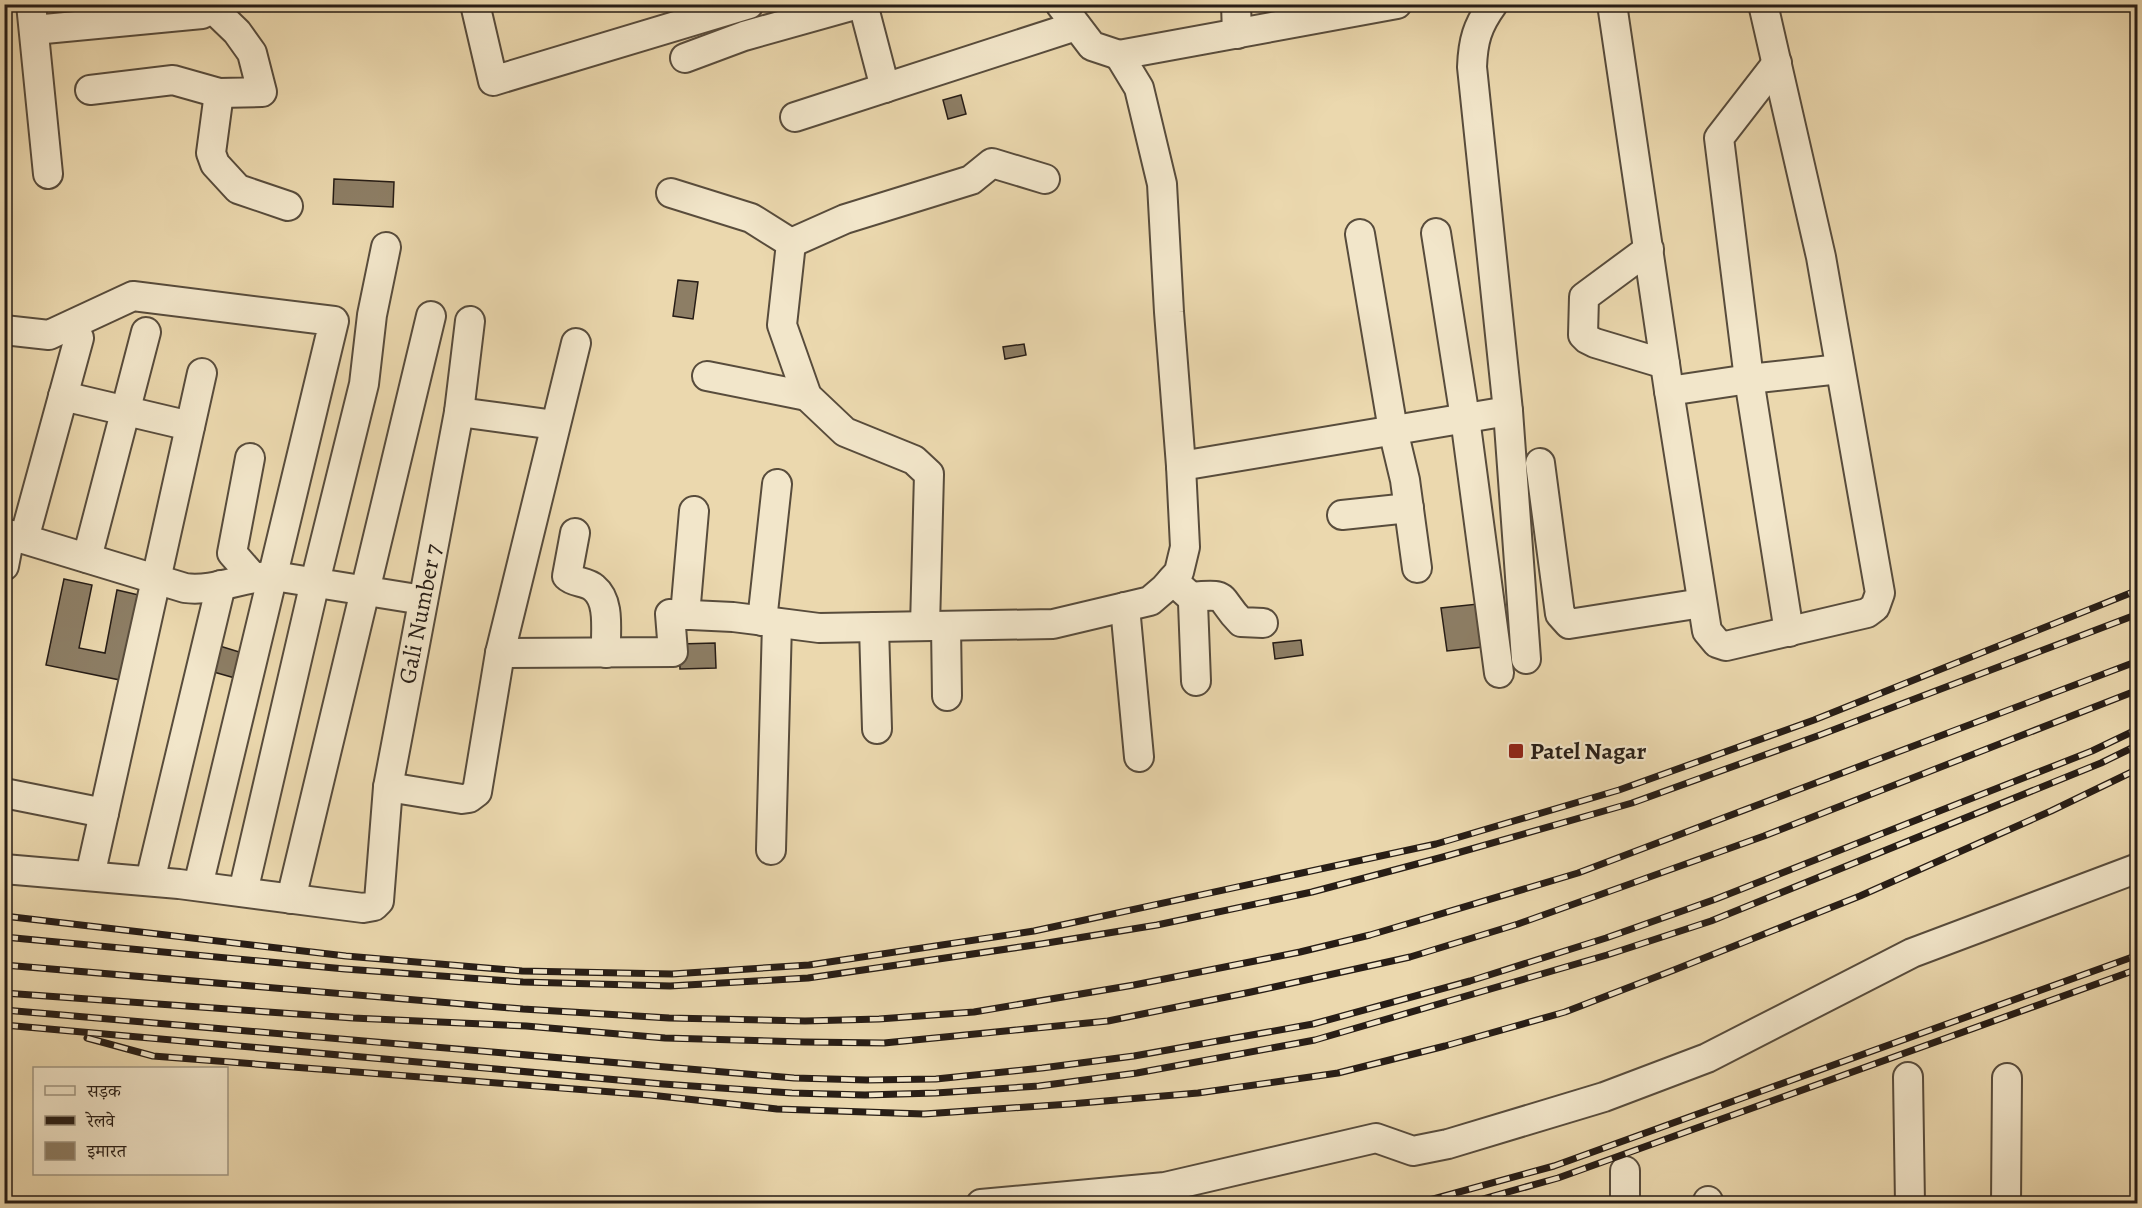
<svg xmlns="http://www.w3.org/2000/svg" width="2142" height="1208" viewBox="0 0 2142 1208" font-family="Alegreya,'Noto Serif Devanagari',serif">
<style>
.building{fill:#8d7e65;stroke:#271d16;stroke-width:1.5}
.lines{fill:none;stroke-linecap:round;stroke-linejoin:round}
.minor-casing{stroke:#584c3c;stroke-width:32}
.minor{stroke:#f2e6ca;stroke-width:28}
.rail-casing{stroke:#271d16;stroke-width:7}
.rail{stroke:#f2e6ca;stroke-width:4.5;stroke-dasharray:14;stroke-linecap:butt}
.poi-dot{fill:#8f2418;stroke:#f2e6ca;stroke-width:2}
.labels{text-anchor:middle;stroke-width:4.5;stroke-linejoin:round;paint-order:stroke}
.street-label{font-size:24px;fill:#271d16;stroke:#f2e6ca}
.poi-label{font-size:24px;font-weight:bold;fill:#271d16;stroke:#f2e6ca;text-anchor:start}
</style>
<rect width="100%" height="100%" fill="#ebd8ae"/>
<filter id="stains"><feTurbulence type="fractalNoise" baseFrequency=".00333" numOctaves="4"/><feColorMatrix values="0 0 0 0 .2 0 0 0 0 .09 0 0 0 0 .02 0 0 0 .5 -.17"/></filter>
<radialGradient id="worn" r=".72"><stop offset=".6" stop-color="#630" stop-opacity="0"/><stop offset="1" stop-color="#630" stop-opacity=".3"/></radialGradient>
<!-- building -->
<g class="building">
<path d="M961,95L966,114L948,119L943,100Z"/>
<path d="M334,179L394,182L393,207L333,204Z"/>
<path d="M678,280L698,282L693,319L673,316Z"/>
<path d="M1024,344L1026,355L1005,359L1003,347Z"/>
<path d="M64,579L92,585L79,648L105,653L117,590L143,596L125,681L46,665Z"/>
<path d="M1478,604L1483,647L1447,651L1441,608Z"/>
<path d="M1301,640L1303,655L1275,659L1273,643Z"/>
<path d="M210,643L249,655L242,680L203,669Z"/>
<path d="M715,643L716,668L680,669L679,644Z"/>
</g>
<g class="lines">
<!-- minor casing -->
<g class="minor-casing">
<g id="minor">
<path d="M31,4L48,174"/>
<path d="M475,4L493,81L749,4"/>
<path d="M863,4L885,88"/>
<path d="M1060,4L1092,46L1119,55"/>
<path d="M1236,4L1237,34"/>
<path d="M1612,4L1669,391L1707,631L1717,643L1726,646L1867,613L1875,607L1880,593L1821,257L1763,4"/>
<path d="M34,30L202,14L207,11L210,4"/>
<path d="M685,58L744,36L858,4"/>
<path d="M1777,63L1719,138L1749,379L1789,632"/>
<path d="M90,90L173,80L219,93L262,92L252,53L237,32L210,6"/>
<path d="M219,93L211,153L215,164L238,189L288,206"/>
<path d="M795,117L1076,26"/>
<path d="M671,193L751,218L791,243L782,325L807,396L845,432L914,460L929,474L925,626"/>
<path d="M1436,233L1465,418L1499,673"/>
<path d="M1360,234L1393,430L1405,480L1417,568"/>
<path d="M791,243L845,219L971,180L992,163L1045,179"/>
<path d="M1649,249L1584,297L1583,335L1587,339L1595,343L1665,364"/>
<path d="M4,330L49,335L133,296L334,321L198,886"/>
<path d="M707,376L807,396"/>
<path d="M1669,391L1749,379L1840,369"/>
<path d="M63,396L190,426"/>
<path d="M1508,411L1526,659"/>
<path d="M459,412L555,425"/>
<path d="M250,458L232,553L253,577"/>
<path d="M1540,463L1560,614L1569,624L1702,603"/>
<path d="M1181,466L1169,312L1162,184L1139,88L1119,55L1397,4"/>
<path d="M1342,515L1409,508"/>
<path d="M4,533L185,588C215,592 244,576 274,576L423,600"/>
<path d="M575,533L567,576C574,583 586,581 594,588C611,602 605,632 606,653"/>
<path d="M24,539L79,338"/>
<path d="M87,558L146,332"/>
<path d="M4,566L10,535"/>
<path d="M1172,580L1191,597L1193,603L1196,681"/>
<path d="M1191,597C1232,593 1216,597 1241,622L1263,623"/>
<path d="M1125,607L1139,757"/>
<path d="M685,615L694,511"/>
<path d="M762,621L777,484"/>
<path d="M946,626L947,696"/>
<path d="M874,627L877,729"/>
<path d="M500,653L576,343"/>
<path d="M388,787L462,799L469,798L477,792L500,653L673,652L670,614L733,617L819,628L1053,624L1150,601L1164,589L1179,572L1185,547L1181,466L1508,411L1472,67C1473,41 1477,26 1493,4"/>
<path d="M4,793L104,813"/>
<path d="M771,850L777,623"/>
<path d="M4,869L179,884L363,908L374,906L379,901L388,787L459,412L470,321"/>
<path d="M90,876L202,373"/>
<path d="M150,881L221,585"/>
<path d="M243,892L315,582L364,384L372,315L386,247"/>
<path d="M291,899L431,316"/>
<path d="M1908,1077L1910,1204"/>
<path d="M1625,1171V1204"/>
<path d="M1708,1201V1204"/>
<path d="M981,1204L1165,1187L1376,1138L1413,1151L1448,1144L1604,1097L1707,1058L1912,953L2138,868"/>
<path d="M2006,1204L2007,1078"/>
</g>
</g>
<!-- minor -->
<use href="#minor" class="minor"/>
<!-- rail casing -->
<g class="rail-casing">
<g id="rail">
<path d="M4,916L346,956L522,971L672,974L809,965L1034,931L1436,844L1619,790L1814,720L2138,590"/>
<path d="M4,937L345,969L523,982L670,986L808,978L1041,944L1157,925L1312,892L1443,857L1632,803L1820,735L2138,614"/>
<path d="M4,965L523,1009L669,1018L805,1021L879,1019L974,1012L1134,985L1300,952L1370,935L1578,873L2138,661"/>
<path d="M4,993L353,1018L526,1026L665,1038L804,1042L884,1043L1108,1021L1251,992L1410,957L1518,924L1764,836L2138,690"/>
<path d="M4,1010L794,1078L867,1080L936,1079L1042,1068L1134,1056L1313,1024L1470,981L1606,938L1716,899L2092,751L2138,729"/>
<path d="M4,1025L663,1084L792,1093L865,1095L936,1093L1039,1086L1137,1073L1315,1040L1607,955L1711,921L2101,763L2138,745"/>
<path d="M87,1038L153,1056L650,1095L777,1109L924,1114L1070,1104L1198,1093L1338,1073L1445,1046L1565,1012L1674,970L1860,896L2051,811L2138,769"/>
<path d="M1415,1204L1554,1166L2138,955"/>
<path d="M1465,1204L1558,1178L2138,969"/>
</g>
</g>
<!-- rail -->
<use href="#rail" class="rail"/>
</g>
<!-- markers -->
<rect class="poi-dot" x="1508" y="743" width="16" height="16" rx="3"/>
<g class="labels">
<!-- street labels -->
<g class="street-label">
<text transform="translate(420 614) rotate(-79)" y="8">Gali Number 7</text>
</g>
<!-- poi labels -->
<g class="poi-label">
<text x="1530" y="759">Patel Nagar</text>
</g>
</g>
<!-- margin -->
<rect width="2142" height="1208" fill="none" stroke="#ebd8ae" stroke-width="24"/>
<rect x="6" y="6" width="2130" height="1196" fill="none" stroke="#271d16" stroke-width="3"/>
<rect x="12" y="12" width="2118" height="1184" fill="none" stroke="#271d16" stroke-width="1.5"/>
<!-- legend -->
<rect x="33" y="1067" width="195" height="108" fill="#f2e6ca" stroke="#a19682" stroke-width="1.5"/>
<rect x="45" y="1086" width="30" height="9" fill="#f2e6ca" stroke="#a19682" stroke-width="1.5"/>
<text x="87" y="1097" font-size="18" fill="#271d16">सड़क</text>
<rect x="45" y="1116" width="30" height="9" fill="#271d16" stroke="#a19682" stroke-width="1.5"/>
<text x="87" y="1127" font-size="18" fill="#271d16">रेलवे</text>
<rect x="45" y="1142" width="30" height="18" fill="#8d7e65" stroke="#a19682" stroke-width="1.5"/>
<text x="87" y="1157" font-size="18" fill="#271d16">इमारत</text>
<rect width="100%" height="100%" filter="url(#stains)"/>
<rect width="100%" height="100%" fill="url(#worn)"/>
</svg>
